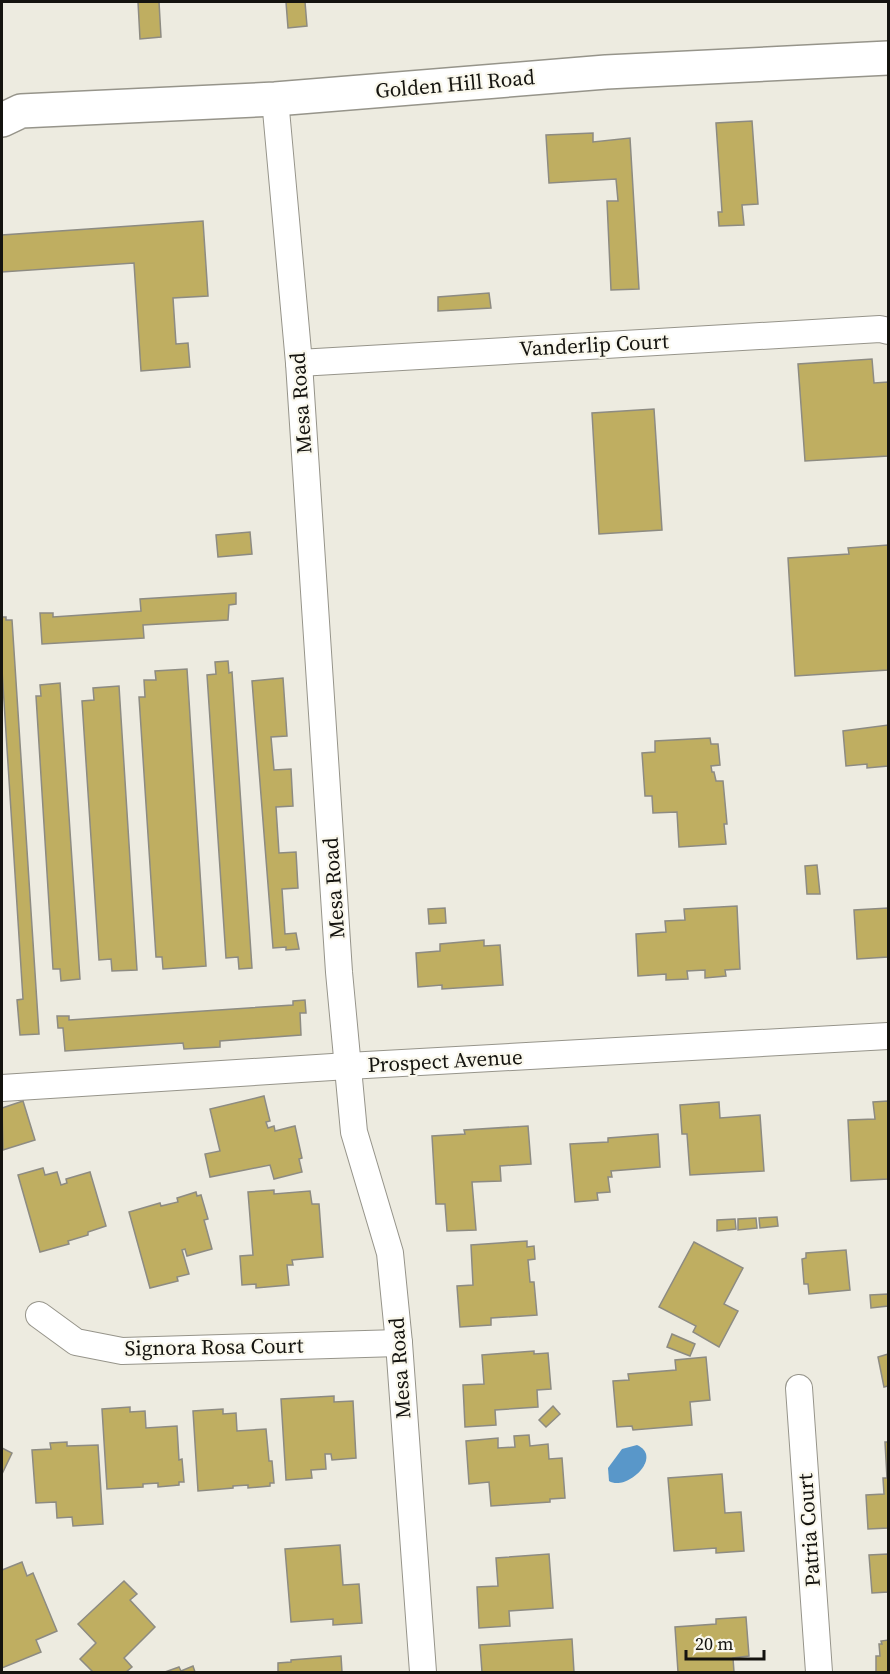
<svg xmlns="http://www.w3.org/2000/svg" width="890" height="1674" viewBox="0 0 890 1674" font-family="'Source Serif 4',serif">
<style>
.water{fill:#5997c9}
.building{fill:#bfae61;stroke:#8d8b82;stroke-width:1.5}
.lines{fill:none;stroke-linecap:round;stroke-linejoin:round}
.street-casing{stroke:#96948a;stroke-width:28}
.secondary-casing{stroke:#96948a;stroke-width:36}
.street{stroke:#fff;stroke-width:26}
.secondary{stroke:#fff;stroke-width:33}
.labels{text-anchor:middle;stroke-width:4.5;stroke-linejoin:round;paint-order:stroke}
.street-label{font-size:21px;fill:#14130f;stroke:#faf8ed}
</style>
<rect width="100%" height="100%" fill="#edebe0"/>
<!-- water -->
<path class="water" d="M637,1445C664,1457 626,1492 609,1481L608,1468L622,1449Z"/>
<!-- building -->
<g class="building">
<path d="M138,2H159L161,37L140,39Z"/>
<path d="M286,2H305L307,26L288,28Z"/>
<path d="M752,121L758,204L742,205L744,225L719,226L718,212H722L716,123Z"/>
<path d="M593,133V142L630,138L639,289L611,290L607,201H618L616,179L549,183L546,135Z"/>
<path d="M203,221L208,296L173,298L176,344L188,343L190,367L141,371L134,263L2,272V235Z"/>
<path d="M489,293L491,308L438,311V297Z"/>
<path d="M872,359L874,383L888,382V456L805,461L798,364Z"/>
<path d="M654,409L662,530L599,534L592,413Z"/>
<path d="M250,532L252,554L218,557L216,535Z"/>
<path d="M888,545V670L795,676L788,558L849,554L848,548Z"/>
<path d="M236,593V604L229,605L228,620L143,625L144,638L42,644L40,613H53V617L141,611L140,599Z"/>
<path d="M2,617H6V620H12L39,1034L20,1035L17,1000L23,999L2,670Z"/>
<path d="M228,661L229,673L232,672L252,968L239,969L238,957L226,958L207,675L216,674L215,662Z"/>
<path d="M187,669L206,966L163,969L162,957H156L139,697H145L144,680H156L155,671Z"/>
<path d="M283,678L287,736L271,737L274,770L291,769L293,806L276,807L279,853L296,852L298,888L282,889L285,934L296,933L299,949L286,950V947L273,948L252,681Z"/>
<path d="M60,683L80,979L61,981L60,969H53L36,696H41L40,685Z"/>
<path d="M119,686L137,970L112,971L111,959L99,960L82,701L94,700L93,688Z"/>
<path d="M888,725V766L867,768V764L846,766L843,731Z"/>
<path d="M710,738L711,744H718L720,765L711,766L712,772H714L716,781H723L727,824H724L726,844L679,847L677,812L653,813L652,796H645L642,753L655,752V741Z"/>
<path d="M817,865L820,894H807L805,866Z"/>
<path d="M737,906L740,969L725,970L726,976L705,978V970L687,971L688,979L666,980V974L638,976L636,934L666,932L665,921L685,920L684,909Z"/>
<path d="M445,908L446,923L429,924L428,909Z"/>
<path d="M888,908V957L857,959L854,910Z"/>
<path d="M484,940V946L500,945L503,985L442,989V985L418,987L416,953L440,951V944Z"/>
<path d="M305,1000L306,1013H300L301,1035L220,1041V1047L184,1049L183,1043L65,1051L63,1028H58L57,1016H69V1020L293,1005V1001Z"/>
<path d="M264,1096L270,1121L266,1122L268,1128L274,1126L275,1131L295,1126L302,1158L299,1159L302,1172L274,1179L270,1165L210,1177L205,1154L220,1151L210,1109Z"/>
<path d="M23,1101L35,1140L3,1150L2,1108Z"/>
<path d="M888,1101V1179L851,1181L848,1120L875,1119L873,1102Z"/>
<path d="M719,1102L720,1118L760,1115L764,1171L690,1175L687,1134H682L680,1105Z"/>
<path d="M528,1126L531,1164L500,1166L501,1181L472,1182L476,1230L447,1231L445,1204H436L432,1136L465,1134L464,1130Z"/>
<path d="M658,1134L660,1167L611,1171L612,1177H608L610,1192L597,1193L598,1200L575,1202L570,1144L608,1142V1138Z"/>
<path d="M43,1168L45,1175L57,1172L61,1185L67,1183L66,1179L90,1172L106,1226L88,1232V1235L68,1241L69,1244L40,1252L18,1175Z"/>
<path d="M274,1190V1194L310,1191L312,1204H319L323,1257L292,1260L293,1265H287L289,1285L256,1288V1284L242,1285L240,1256L253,1255L248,1192Z"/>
<path d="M196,1192L197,1196L201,1195L208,1219L204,1220L212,1249L187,1256L185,1249L182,1250L189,1274L177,1277L178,1281L150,1288L129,1212L160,1203L161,1206L178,1202L177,1198Z"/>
<path d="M777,1217L778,1226L760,1228L759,1218Z"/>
<path d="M756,1218L757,1228L738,1230V1219Z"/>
<path d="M735,1219L736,1229L717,1231V1220Z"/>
<path d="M527,1241V1247L534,1246L535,1259L528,1260L530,1282H534L537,1315L491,1318V1325L460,1327L457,1286L473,1285L471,1245Z"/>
<path d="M694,1242L743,1268L724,1304L738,1311L719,1347L693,1332L696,1326L659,1307Z"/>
<path d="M846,1250L850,1290L809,1294L808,1284H804L802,1259L806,1258V1253Z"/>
<path d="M888,1294V1306L871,1308L870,1295Z"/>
<path d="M672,1334L695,1344L690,1356L667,1347Z"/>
<path d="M534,1351V1354L548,1353L551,1389L537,1390L538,1407L495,1410L496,1425L465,1427L463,1385L484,1384L482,1355Z"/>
<path d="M888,1354V1386L884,1387L878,1357Z"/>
<path d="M706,1357L710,1400L690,1402L692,1425L633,1430L632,1426L617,1427L613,1381L629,1380L628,1374L676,1370L675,1360Z"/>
<path d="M334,1396V1402L353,1401L356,1458L332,1460L331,1454H325L326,1469L311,1470L312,1478L286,1480L281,1399Z"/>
<path d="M553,1406L560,1414L546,1427L539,1420Z"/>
<path d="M130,1407V1412L145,1411L146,1428L177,1426L179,1460L182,1459L184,1482H179V1485L158,1487V1483L143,1484V1487L107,1489L102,1409Z"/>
<path d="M223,1409V1414L236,1413L237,1431L266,1429L269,1461H272L274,1483H270V1486L248,1488V1485L233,1486V1488L198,1491L193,1411Z"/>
<path d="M529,1435L530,1446L548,1444L549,1459L562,1458L565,1498L550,1499V1502L491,1506L489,1482L469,1484L466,1441L498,1438V1448L515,1447L514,1436Z"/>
<path d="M67,1442V1446L98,1445L103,1524L73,1526L72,1517L57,1518L56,1502L36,1503L32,1450L51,1449L50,1443Z"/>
<path d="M885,1442H888V1528L868,1529L866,1495L884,1494L883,1478H887Z"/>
<path d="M2,1448L12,1453L2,1474Z"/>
<path d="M722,1474L725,1513L741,1512L744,1551L716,1553V1548L674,1551L668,1478Z"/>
<path d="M340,1545L343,1585L359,1584L362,1623L333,1625V1619L291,1622L285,1549Z"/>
<path d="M549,1554L553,1608L509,1611L510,1626L479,1628L477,1587L498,1586L496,1558Z"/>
<path d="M888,1554V1592L872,1593L869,1555Z"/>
<path d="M22,1562L27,1576L33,1573L57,1631L36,1640L41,1652L2,1668V1570Z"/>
<path d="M124,1581L137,1594L130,1600L155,1627L124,1658L132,1667L126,1672H93L80,1659L96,1643L78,1624Z"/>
<path d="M746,1617L749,1656L733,1658L734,1672H678L675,1627L716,1624V1619Z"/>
<path d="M572,1639L574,1672H482L480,1645Z"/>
<path d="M888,1640V1672H876V1656H880L879,1644H882L881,1641Z"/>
<path d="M341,1656L342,1672H278V1663L291,1662V1660Z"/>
<path d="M193,1666L195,1672H165L179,1667L181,1671Z"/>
</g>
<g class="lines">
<!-- street casing -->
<g class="street-casing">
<g id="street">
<path d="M275,99L299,363L339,972L354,1132L390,1253L399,1343L423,1672"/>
<path d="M299,363L880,329L888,331"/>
<path d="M2,1088L348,1066L888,1036"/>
<path d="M39,1315L76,1342L122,1351L399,1343"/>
<path d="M799,1388L819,1672"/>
</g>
</g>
<!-- secondary casing -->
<g class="secondary-casing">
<path id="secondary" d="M2,120L21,111L275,99L606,72L888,58"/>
</g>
<!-- street -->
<use href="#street" class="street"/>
<!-- secondary -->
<use href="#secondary" class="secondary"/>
</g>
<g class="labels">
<!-- street labels -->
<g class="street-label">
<text transform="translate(455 84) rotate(-5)" y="7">Golden Hill Road</text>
<text transform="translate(594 345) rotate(-3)" y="7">Vanderlip Court</text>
<text transform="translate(301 403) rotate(-94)" y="7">Mesa Road</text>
<text transform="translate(334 888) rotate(-94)" y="7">Mesa Road</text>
<text transform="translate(445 1061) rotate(-3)" y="7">Prospect Avenue</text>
<text transform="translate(214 1347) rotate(-1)" y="7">Signora Rosa Court</text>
<text transform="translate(400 1368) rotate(-94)" y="7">Mesa Road</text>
<text transform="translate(809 1530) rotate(-94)" y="7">Patria Court</text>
</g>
</g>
<!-- border -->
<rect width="890" height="1674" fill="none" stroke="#14130f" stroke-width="6"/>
<!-- scale -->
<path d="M686 1650v9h78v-9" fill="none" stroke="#14130f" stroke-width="3"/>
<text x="695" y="1650" font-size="18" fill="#14130f" stroke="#faf8ed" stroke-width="4.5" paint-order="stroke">20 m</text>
</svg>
